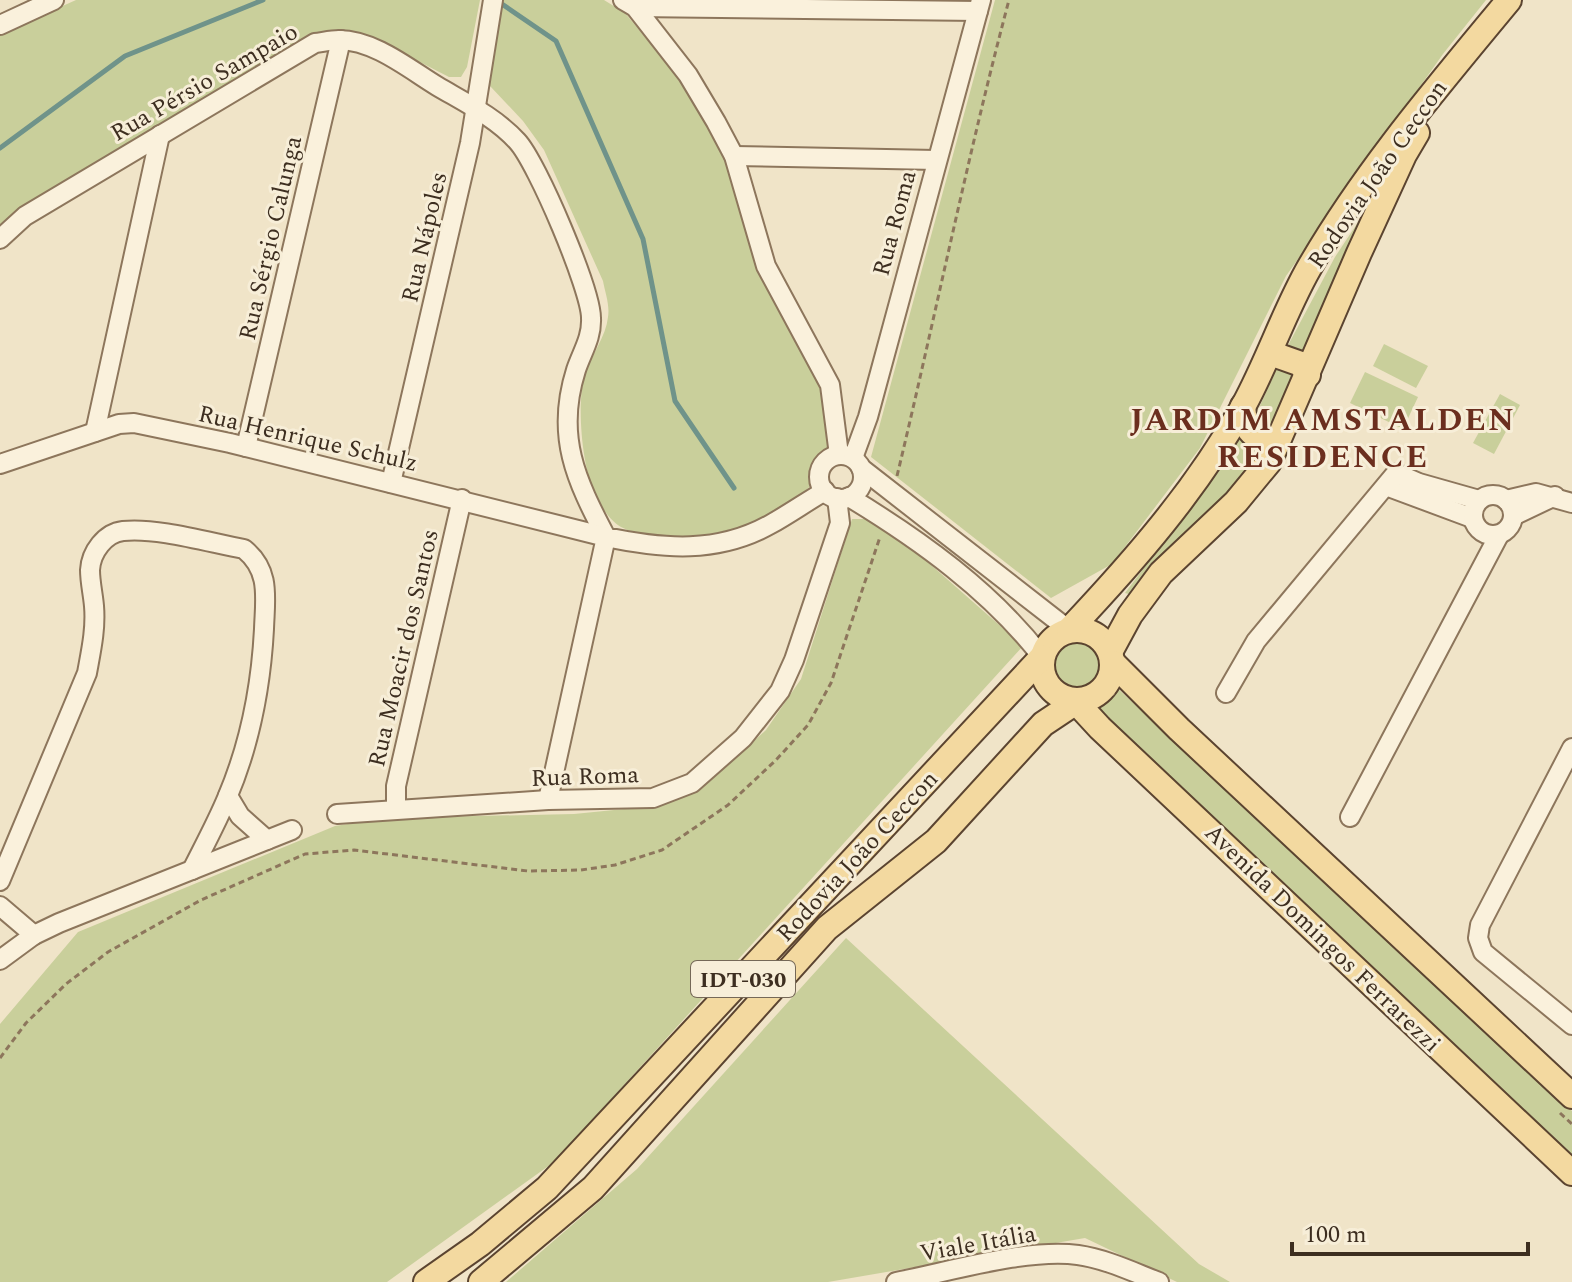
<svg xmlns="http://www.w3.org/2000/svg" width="1572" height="1282" viewBox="0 0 1572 1282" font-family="Spectral,serif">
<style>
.green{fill:#c9cf9b}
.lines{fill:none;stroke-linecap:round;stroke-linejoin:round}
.stream{stroke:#6f938a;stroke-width:5}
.minor-casing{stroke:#8d765c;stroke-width:22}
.major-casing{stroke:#5b4430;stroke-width:28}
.path{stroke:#8d765c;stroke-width:3;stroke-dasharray:6 4;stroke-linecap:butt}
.minor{stroke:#faf1dc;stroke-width:18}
.major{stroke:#f3d9a0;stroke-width:24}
.labels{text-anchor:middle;stroke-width:6;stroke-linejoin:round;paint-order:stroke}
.shield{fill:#f7eed8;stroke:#756857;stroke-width:2}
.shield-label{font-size:22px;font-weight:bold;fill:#3d2e20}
.street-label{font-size:24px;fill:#3d2e20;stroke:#f7eed8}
.district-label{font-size:32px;font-weight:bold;letter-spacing:2px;fill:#6b2e1e;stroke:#f7eed8}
</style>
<rect width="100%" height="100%" fill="#f0e4c8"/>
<!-- green -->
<g class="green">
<path d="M76,0H480L467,67L461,77H449L377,40L342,30L312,34L19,208L0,226V34Z"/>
<path d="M500,0H604L625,13L681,80L709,125L822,388C827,408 832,428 829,449C819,520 679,557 621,527C609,520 601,506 595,494C582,468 576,402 585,374C591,355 606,337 608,317C610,305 605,292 603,281L544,150L523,121L490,86L488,79Z"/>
<path d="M995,0H1486L1443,54L1286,276L1200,448L1112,564L1051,598L871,457Z"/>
<path d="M1382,186L1304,361L1285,351L1335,257Z"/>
<path d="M1384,344L1428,366L1416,388L1373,366Z"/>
<path d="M1277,368L1297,374L1269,434L1254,419Z"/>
<path d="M1365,372L1418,397L1403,429L1350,403Z"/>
<path d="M1500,394L1520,405L1494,454L1473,443Z"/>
<path d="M1237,429L1252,448L1270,452L1132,595L1125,593L1209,482Z"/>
<path d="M852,519H871L906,543L1023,646L554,1162L387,1282H0V1024L78,932L335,826L387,818L574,814L654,806L698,792L766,730L801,679Z"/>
<circle cx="1078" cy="664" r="23"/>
<path d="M1117,688L1572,1111V1156L1096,709Z"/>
<path d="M846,938L1199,1264L1230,1282H1177L1085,1238L828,1282H506L637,1169Z"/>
</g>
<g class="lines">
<!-- stream -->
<g class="stream">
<path d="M496,0L556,41L643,239L675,401L734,488"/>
<path d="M0,148L125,56L263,0"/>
</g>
<!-- minor casing -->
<g class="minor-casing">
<g id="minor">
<path d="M623,0L635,7L688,75L716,122L734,156L766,266L830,385L839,455"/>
<path d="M635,7L978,11"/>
<path d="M0,25L54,0"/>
<path d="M734,156L936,160"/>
<path d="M0,239L25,216L315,43C323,42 331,40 339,40C374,40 409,69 437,86C464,102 495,117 517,141C537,162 591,290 591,318C592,338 582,352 576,370C555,436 576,480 606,537C663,549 718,554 771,524C789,514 806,502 825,491"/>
<path d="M95,432L160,135"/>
<path d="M246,447L341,40"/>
<circle cx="841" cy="477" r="22"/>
<path d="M853,458L868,417L981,0"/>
<path d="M0,464L119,424L134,423L230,443L606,537L548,800"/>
<path d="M861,468L1069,630"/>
<path d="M391,483L470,143L493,0"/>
<path d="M1386,486L1472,518"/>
<circle cx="1493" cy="515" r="20"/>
<path d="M849,497C920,540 991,591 1042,657"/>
<path d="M1506,500L1536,493L1572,503"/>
<path d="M1513,516L1555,496"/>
<path d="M1226,693L1256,641L1396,473L1419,483L1479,500"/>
<path d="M1572,748L1480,925L1478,938L1483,952L1572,1025"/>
<path d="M228,796L240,816L267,840"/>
<path d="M396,808V786L462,499"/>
<path d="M337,814L548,800L653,798L692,783L743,738L780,691L794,660L840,523L837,498"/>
<path d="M1350,817L1499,535"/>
<path d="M0,881L87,673C91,651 96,629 94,606C93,594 90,582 90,570C91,552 105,533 123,531C156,527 211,543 244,549C271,571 265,598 264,629C261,686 250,744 227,798C217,822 204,846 192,870"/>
<path d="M0,906L34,935"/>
<path d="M0,960L34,935L59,923L292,830"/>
<path d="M896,1282C948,1272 1027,1248 1078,1255C1106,1259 1133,1272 1159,1282"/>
</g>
</g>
<!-- major casing -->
<g class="major-casing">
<g id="major">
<path d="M1270,353L1301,364L1308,375"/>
<path d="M1243,406C1245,433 1253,437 1277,444"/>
<circle cx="1077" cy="665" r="35"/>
<path d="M1069,630C1135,560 1197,489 1244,405C1268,361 1284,312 1309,268C1365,171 1438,86 1509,0"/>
<path d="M1110,652L1130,615L1161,573L1236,502L1269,462L1359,253L1404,155L1417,133"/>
<path d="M1113,663L1179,729L1572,1096"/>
<path d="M426,1282L480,1244L547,1188L1042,657"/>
<path d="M481,1282L593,1188L827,928L936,841L1043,724L1076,702L1100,728L1572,1173"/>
</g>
</g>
<!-- path -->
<g class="path">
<path d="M897,476C935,318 967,158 1009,0"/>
<path d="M1106,686L1114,695"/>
<path d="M0,1058L26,1023L66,984L108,952L201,900L305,854L354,850L528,871L581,870L615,865L662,850L728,805L776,760L808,725L831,683L880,537"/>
<path d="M1560,1113L1572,1124"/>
</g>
<!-- minor -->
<use href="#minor" class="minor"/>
<!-- major -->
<use href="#major" class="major"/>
</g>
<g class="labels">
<!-- shield labels -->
<rect class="shield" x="691" y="961" width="104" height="36" rx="6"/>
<g class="shield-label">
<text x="743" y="987">IDT-030</text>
</g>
<!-- street labels -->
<g class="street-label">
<text transform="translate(204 82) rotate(-30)" y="8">Rua Pérsio Sampaio</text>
<text transform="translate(1377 174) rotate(-55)" y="8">Rodovia João Ceccon</text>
<text transform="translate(894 223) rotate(-75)" y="8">Rua Roma</text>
<text transform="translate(424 237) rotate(-77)" y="8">Rua Nápoles</text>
<text transform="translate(270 238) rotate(-77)" y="8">Rua Sérgio Calunga</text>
<text transform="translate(308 438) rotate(13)" y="8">Rua Henrique Schulz</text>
<text transform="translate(403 648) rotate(-77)" y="8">Rua Moacir dos Santos</text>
<text transform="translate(585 776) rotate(-2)" y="8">Rua Roma</text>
<text transform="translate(857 856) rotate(-47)" y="8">Rodovia João Ceccon</text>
<text transform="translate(1323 938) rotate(44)" y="8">Avenida Domingos Ferrarezzi</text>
<text transform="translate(978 1243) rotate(-10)" y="8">Viale Itália</text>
</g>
<!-- district labels -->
<g class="district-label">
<text x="1323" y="430">JARDIM AMSTALDEN<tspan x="1323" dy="37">RESIDENCE</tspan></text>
</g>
</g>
<!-- scale -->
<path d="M1292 1242v12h236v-12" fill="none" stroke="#3d2e20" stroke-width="4"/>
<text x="1304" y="1242" font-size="24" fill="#3d2e20" stroke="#f7eed8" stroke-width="6" paint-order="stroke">100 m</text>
</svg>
